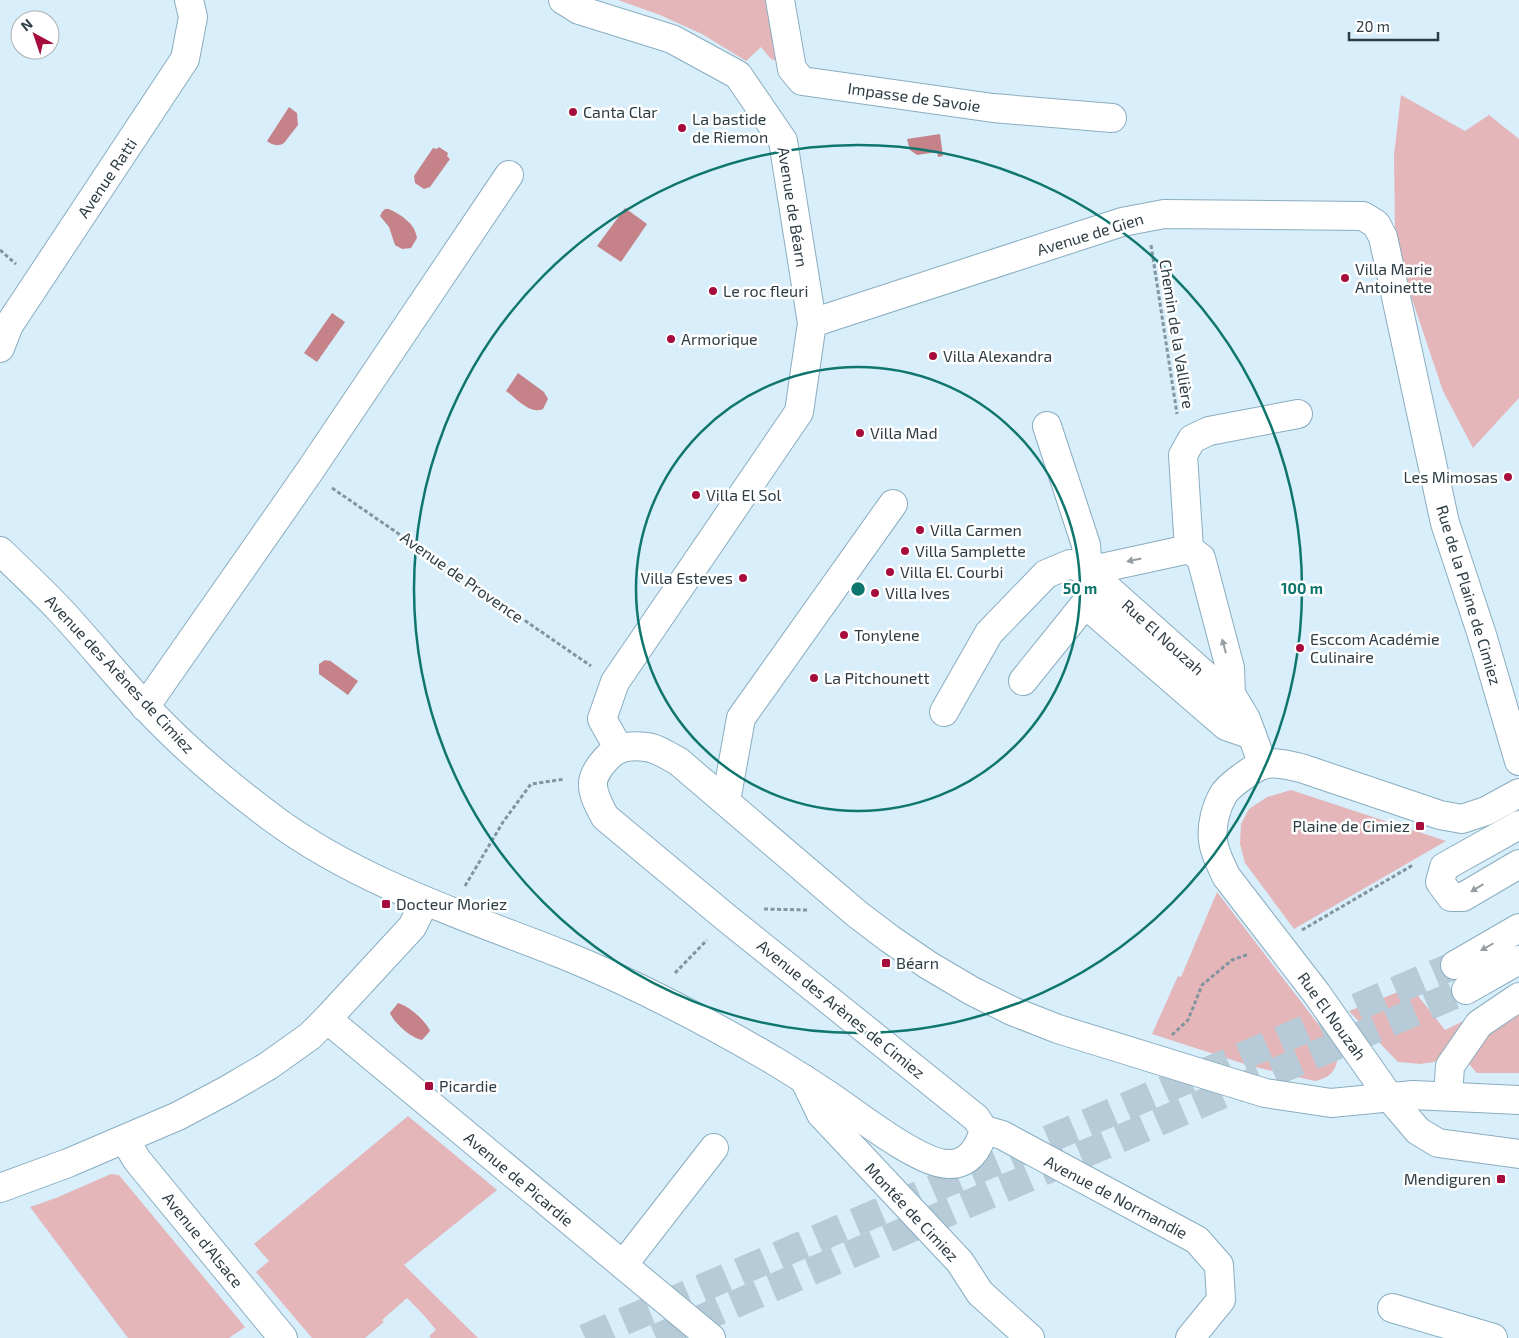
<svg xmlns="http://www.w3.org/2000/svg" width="1519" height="1338" viewBox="0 0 1519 1338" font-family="'Exo 2',sans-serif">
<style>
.green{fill:#e4b6ba}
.water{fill:#c58389}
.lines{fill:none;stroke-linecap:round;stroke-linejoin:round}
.highway-tunnel{stroke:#b6cbd7;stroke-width:28;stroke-dasharray:28 14;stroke-linecap:butt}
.minor-casing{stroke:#89adc0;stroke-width:30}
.highway-casing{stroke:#89adc0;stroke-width:30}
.path{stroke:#82949e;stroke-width:3;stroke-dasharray:4 2.5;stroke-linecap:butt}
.minor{stroke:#fff;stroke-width:28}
.highway{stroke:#fff;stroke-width:28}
.oneway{fill:#969ea2}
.ring{fill:none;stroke:#0f766e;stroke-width:2.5}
.poi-dot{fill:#a60d3c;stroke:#fff;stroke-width:2}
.labels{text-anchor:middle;stroke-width:5;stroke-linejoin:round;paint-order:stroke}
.street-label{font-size:16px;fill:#2e3d45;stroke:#fff}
.poi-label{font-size:16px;fill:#2e3d45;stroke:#fff;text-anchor:start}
.centre{fill:#0f766e;stroke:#fff;stroke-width:2.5}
.ring-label{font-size:15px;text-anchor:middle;font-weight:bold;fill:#0f766e;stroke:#fff;stroke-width:5;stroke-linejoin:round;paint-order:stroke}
</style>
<rect width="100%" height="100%" fill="#d8eefb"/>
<!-- green -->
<g class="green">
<path d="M618,0H772L783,65L770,58L761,47L746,61L702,34L660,15Z"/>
<path d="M1401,95L1465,131L1489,115L1519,139V398L1473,448L1443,391L1410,293L1395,229L1394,155Z"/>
<path d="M1291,790L1446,841L1294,929L1245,863L1240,844L1241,824L1249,809L1267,797Z"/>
<path d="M1217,892L1338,1050C1338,1068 1333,1077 1315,1081L1251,1066L1152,1034L1178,976L1181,977Z"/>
<path d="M1411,987L1445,1030L1490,1008L1445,1057L1434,1062L1420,1064L1398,1062L1349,1011Z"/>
<path d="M1519,1006V1073H1477L1468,1063L1472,1042Z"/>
<path d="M408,1116L497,1190L404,1265L478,1338H431L429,1336L436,1330C427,1318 418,1309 407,1298L382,1320L384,1322L365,1338H312L256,1272L269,1261L254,1244Z"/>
<path d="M111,1174L119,1175L245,1327L229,1338H128L30,1207L56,1198Z"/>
</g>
<!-- water -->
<g class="water">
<path d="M289,107L297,113L298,125L284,143C278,147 272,145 267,141Z"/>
<path d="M940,134L943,156L938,157L937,152L917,155L910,150L907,139Z"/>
<path d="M439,147L448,153L447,156L450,159L430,187L424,189L415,183L414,176L433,148L437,149Z"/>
<path d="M625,208L647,224L621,262L597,246Z"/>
<path d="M385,209H389C401,215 415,223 417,238L411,248L402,249L395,245L389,227L380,216L382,212Z"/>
<path d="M332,313L345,322L317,362L304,353Z"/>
<path d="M518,373L544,392L548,399L543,409C530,415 516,398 506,391Z"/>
<path d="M325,660L329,661V660L358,681L348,695L319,674V664Z"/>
<path d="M398,1003C409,1006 426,1021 430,1031L422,1040C411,1038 394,1023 390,1013Z"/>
</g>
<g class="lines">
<!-- highway-tunnel -->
<g class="highway-tunnel">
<path d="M585,1338L1455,965"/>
<path d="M656,1338L1466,990"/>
</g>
<!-- minor casing -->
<g class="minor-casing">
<g id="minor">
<path d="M563,0L579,10L672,39L738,75L783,141L812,323L799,412L615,682L602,719L619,749"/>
<path d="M780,0L792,69L802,81L993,108L1112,118"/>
<path d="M812,323L1122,222L1164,214L1363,216L1376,224L1383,237L1445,523L1482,635L1519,761"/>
<path d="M0,348L9,325L185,59L193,17L189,0"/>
<path d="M1189,549L1183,455L1192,439L1209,431L1298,414"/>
<path d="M0,551C20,570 41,590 60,610C89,641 115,674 144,705C183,747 229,786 275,820C361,883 465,916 564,955C636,984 706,1021 773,1060C794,1073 814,1085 834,1099C859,1116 920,1164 948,1164C969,1165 979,1148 984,1130L976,1118L729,920L605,817C600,807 593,796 593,785C592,773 608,754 619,749C627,746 638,746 646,747C657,748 668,756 678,761L857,914L890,939L928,965L972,991L1012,1011L1058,1029L1265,1093L1331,1103L1413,1095L1519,1100"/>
<path d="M1023,681L1085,604L1226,726L1252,735"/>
<path d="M1231,694L1230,668L1201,558L1189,549L1088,571L1207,677L1231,694L1246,719L1263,765"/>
<path d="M145,707L309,472L509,175"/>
<path d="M944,712L989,633L1046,574L1070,564L1088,571L1086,545L1047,426"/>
<path d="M1519,793L1486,811L1462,819L1440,815L1301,768C1289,765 1274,761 1262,765C1252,769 1228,786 1223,795C1216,807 1211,826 1213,840C1214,853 1221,864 1226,876L1317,994L1390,1098L1418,1131L1438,1143L1519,1154"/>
<path d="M726,801L741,718L893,504"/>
<path d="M1519,825L1444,867L1440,882L1451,897H1463L1519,864"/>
<path d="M327,1019L711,1338"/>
<path d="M804,1079L821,1114L960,1262L980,1293L1030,1338"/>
<path d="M1448,1096L1450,1066L1479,1024L1519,997"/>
<path d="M984,1130L1002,1135L1197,1240L1219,1265L1221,1300L1190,1338"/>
<path d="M125,1140L137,1160L283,1338"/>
<path d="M0,1188L68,1163L178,1116L227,1090L268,1066L310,1036L327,1019L412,927L425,901"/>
<path d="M623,1265L714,1148"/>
<path d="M1392,1308L1493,1338"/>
</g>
</g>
<!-- highway casing -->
<g class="highway-casing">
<g id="highway">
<path d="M1455,965L1519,928"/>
<path d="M1466,990L1519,960"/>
</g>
</g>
<!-- path -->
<g class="path">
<path d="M1151,245L1177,414"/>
<path d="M0,250L16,264"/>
<path d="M332,488L591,666"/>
<path d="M465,886L503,822L531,784L565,779"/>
<path d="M764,909L808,910"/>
<path d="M1302,930L1413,865"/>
<path d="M675,973L707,940"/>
<path d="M1172,1035L1188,1020L1202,985L1232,960L1249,954"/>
</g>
<!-- minor -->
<use href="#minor" class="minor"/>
<!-- highway -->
<use href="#highway" class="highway"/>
</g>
<!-- one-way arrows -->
<defs><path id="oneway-solid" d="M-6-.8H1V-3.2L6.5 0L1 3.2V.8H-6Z" transform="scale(1.25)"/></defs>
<g class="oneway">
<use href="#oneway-solid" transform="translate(1134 560) rotate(168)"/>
<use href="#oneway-solid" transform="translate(1224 646) rotate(-105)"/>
<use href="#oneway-solid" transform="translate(1477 888) rotate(149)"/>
<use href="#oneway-solid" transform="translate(1487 947) rotate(150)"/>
</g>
<!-- distance rings -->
<g class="ring">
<circle cx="858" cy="589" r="222"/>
<circle cx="858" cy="589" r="444"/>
</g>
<!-- markers -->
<g class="poi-dot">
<circle cx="573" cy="112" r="5"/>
<circle cx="682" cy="128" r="5"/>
<circle cx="1345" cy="278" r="5"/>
<circle cx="713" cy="291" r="5"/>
<circle cx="671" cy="339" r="5"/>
<circle cx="933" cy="356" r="5"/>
<circle cx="860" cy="433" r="5"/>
<circle cx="1508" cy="477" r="5"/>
<circle cx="696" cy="495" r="5"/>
<circle cx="920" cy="530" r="5"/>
<circle cx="905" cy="551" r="5"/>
<circle cx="890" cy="572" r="5"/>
<circle cx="743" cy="578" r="5"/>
<circle cx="875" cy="593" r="5"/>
<circle cx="844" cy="635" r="5"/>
<circle cx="1300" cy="648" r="5"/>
<circle cx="814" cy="678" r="5"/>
<rect x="1415" y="821" width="10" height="10" rx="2.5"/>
<rect x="381" y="899" width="10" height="10" rx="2.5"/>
<rect x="881" y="958" width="10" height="10" rx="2.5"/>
<rect x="424" y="1081" width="10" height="10" rx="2.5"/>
<rect x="1496" y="1174" width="10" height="10" rx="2.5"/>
</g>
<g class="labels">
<!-- street labels -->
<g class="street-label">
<text transform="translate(914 97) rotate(8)" y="6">Impasse de Savoie</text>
<text transform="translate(107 178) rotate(-56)" y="6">Avenue Ratti</text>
<text transform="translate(793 207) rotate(81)" y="6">Avenue de Béarn</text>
<text transform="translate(1090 234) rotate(-17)" y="6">Avenue de Gien</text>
<text transform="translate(1177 334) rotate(81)" y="6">Chemin de la Vallière</text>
<text transform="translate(462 577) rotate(35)" y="6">Avenue de Provence</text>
<text transform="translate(1469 595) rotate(73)" y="6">Rue de la Plaine de Cimiez</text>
<text transform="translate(1163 637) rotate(42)" y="6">Rue El Nouzah</text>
<text transform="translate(120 674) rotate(47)" y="6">Avenue des Arènes de Cimiez</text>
<text transform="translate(841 1009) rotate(39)" y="6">Avenue des Arènes de Cimiez</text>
<text transform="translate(1332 1016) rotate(54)" y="6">Rue El Nouzah</text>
<text transform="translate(519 1179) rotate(40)" y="6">Avenue de Picardie</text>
<text transform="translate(1116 1197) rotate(28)" y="6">Avenue de Normandie</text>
<text transform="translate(912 1212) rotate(47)" y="6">Montée de Cimiez</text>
<text transform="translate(203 1240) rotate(51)" y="6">Avenue d'Alsace</text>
</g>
<!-- poi labels -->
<g class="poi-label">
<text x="583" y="118">Canta Clar</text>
<text x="692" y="125">La bastide<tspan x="692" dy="18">de Riemon</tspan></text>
<text x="1355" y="275">Villa Marie<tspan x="1355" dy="18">Antoinette</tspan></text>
<text x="723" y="297">Le roc fleuri</text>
<text x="681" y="345">Armorique</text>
<text x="943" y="362">Villa Alexandra</text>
<text x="870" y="439">Villa Mad</text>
<text x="1498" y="483" text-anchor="end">Les Mimosas</text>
<text x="706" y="501">Villa El Sol</text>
<text x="930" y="536">Villa Carmen</text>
<text x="915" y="557">Villa Samplette</text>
<text x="900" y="578">Villa El. Courbi</text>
<text x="733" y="584" text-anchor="end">Villa Esteves</text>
<text x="885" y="599">Villa Ives</text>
<text x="854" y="641">Tonylene</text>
<text x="1310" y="645">Esccom Académie<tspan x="1310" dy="18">Culinaire</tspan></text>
<text x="824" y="684">La Pitchounett</text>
<text x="1410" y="832" text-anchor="end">Plaine de Cimiez</text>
<text x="396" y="910">Docteur Moriez</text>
<text x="896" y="969">Béarn</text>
<text x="439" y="1092">Picardie</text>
<text x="1491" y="1185" text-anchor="end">Mendiguren</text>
</g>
</g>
<circle cx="858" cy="589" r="8" class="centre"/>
<g class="ring-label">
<text x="1080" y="594">50 m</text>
<text x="1302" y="594">100 m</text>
</g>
<!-- north arrow -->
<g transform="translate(35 35) rotate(320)"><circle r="24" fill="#ffffff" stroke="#abb1b5"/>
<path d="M0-4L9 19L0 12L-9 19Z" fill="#a60d3c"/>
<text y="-8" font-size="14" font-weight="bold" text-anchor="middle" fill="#2e3d45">N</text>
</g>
<!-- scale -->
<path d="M1349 32v8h89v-8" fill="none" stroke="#2e3d45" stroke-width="2.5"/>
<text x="1356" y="32" font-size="15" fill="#2e3d45" stroke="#ffffff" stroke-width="4" paint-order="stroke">20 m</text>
</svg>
